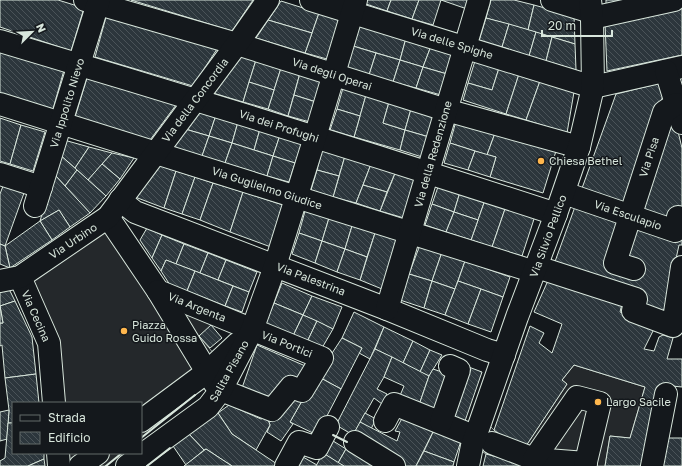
<svg xmlns="http://www.w3.org/2000/svg" width="682" height="466" viewBox="0 0 682 466" font-family="'Golos Text',sans-serif">
<style>
.parking{fill:#24282b;stroke:#939e99}
.building{fill:url(#building-back-hatch);stroke:#d8e6dc}
.lines{fill:none;stroke-linecap:round;stroke-linejoin:round}
.minor-casing{stroke:#d8e6dc;stroke-width:24}
.minor{stroke:#14181c;stroke-width:22}
.wall{stroke:#d8e6dc;stroke-width:2}
.poi-dot{fill:#ffb74d;stroke:#14181c;stroke-width:1.5}
.labels{text-anchor:middle;stroke-width:3;stroke-linejoin:round;paint-order:stroke}
.street-label{font-size:11px;fill:#d8e6dc;stroke:#14181c}
.poi-label{font-size:11px;fill:#d8e6dc;stroke:#14181c;text-anchor:start}
</style>
<defs>
<pattern id="building-back-hatch" width="6" height="6" patternUnits="userSpaceOnUse"><rect width="6" height="6" fill="#2c363c"/><path d="M-1 5l2 2M0 0l6 6M5-1l2 2" fill="none" stroke="#4a5358"/></pattern>
</defs>
<rect width="100%" height="100%" fill="#14181c"/>
<!-- parking -->
<g class="parking">
<path d="M108,217L158,291L221,318L199,336L220,361L195,395L141,438V403H54L20,277Z"/>
<path d="M574,365L645,387L630,438L610,436L605,466H531L486,454L472,446L482,418L494,430L522,452L567,384L562,380Z"/>
<path d="M58,453H122L106,466H59Z"/>
</g>
<!-- building -->
<g class="building">
<path d="M0,0H58L84,8L71,51L0,27Z"/>
<path d="M131,0H253L232,31Z"/>
<path d="M367,0H391L387,11L366,4Z"/>
<path d="M391,0H419L412,19L387,11Z"/>
<path d="M419,0H441L433,25L412,19Z"/>
<path d="M441,0H470L467,9Z"/>
<path d="M491,0H514L534,5L528,30L486,18Z"/>
<path d="M606,0H630L606,7Z"/>
<path d="M281,1L319,13L312,33L268,20Z"/>
<path d="M534,5L574,16L575,44L528,30Z"/>
<path d="M682,7V55L607,71L605,23Z"/>
<path d="M319,13L340,20L327,59L305,53Z"/>
<path d="M106,17L217,49L193,86L95,57Z"/>
<path d="M486,18L509,24L502,47L479,41Z"/>
<path d="M268,20L312,33L305,53L256,38Z"/>
<path d="M509,24L536,32L529,56L502,47Z"/>
<path d="M359,25L406,38L400,60L353,46Z"/>
<path d="M536,32L552,37L546,61L529,56Z"/>
<path d="M552,37L575,44L576,70L546,61Z"/>
<path d="M406,38L431,46L423,67L400,60Z"/>
<path d="M353,46L376,53L369,75L347,68Z"/>
<path d="M431,46L454,53L447,74L423,67Z"/>
<path d="M0,51L64,70L53,109L0,93Z"/>
<path d="M376,53L400,60L393,82L369,75Z"/>
<path d="M241,56L256,60L243,102L213,93Z"/>
<path d="M256,60L281,68L274,90L249,82Z"/>
<path d="M400,60L423,67L416,88L393,82Z"/>
<path d="M475,61L499,68L492,90L468,83Z"/>
<path d="M423,67L447,74L441,95L416,88Z"/>
<path d="M281,68L300,73L288,116L268,109Z"/>
<path d="M499,68L519,74L506,114L463,100L468,83L492,90Z"/>
<path d="M300,73L323,80L316,102L294,95Z"/>
<path d="M519,74L540,81L526,120L506,114Z"/>
<path d="M87,78L176,105L150,140L75,117Z"/>
<path d="M540,81L574,92L567,133L526,120Z"/>
<path d="M249,82L274,90L268,109L243,102Z"/>
<path d="M661,83L663,96L638,162L627,208L581,191L616,94Z"/>
<path d="M343,88L366,95L360,116L337,109Z"/>
<path d="M294,95L316,102L310,122L288,116Z"/>
<path d="M366,95L389,102L383,123L405,130L400,150L354,137Z"/>
<path d="M389,102L411,109L405,130L383,123Z"/>
<path d="M337,109L360,116L354,137L330,130Z"/>
<path d="M411,109L435,116L429,137L405,130Z"/>
<path d="M198,110L216,115L209,136L185,129Z"/>
<path d="M216,115L238,122L232,143L209,136Z"/>
<path d="M674,115L682,148V210L673,207L670,221L635,212Z"/>
<path d="M0,118L21,125L10,164L0,161Z"/>
<path d="M456,121L495,133L487,155L450,143Z"/>
<path d="M238,122L260,129L254,150L232,143Z"/>
<path d="M21,125L45,132L33,171L10,164Z"/>
<path d="M185,129L209,136L202,156L171,147Z"/>
<path d="M260,129L280,135L273,156L254,150Z"/>
<path d="M405,130L429,137L422,157L400,150Z"/>
<path d="M495,133L556,151L543,193L490,177L496,157L487,155Z"/>
<path d="M280,135L303,142L295,163L273,156Z"/>
<path d="M209,136L232,143L225,163L202,156Z"/>
<path d="M64,140L89,147L75,168L59,154Z"/>
<path d="M232,143L273,156L267,176L225,163Z"/>
<path d="M450,143L475,151L468,170L444,163Z"/>
<path d="M89,147L112,153L88,180L75,168Z"/>
<path d="M322,150L345,156L339,176L317,170Z"/>
<path d="M475,151L496,157L490,177L468,170Z"/>
<path d="M112,153L134,158L120,179L102,164Z"/>
<path d="M59,154L77,170L65,186L54,174Z"/>
<path d="M273,156L295,163L289,182L267,176Z"/>
<path d="M345,156L371,164L356,203L333,197Z"/>
<path d="M102,164L120,179L106,196L88,180Z"/>
<path d="M371,164L396,171L387,192L363,185Z"/>
<path d="M158,165L176,171L164,208L135,197Z"/>
<path d="M77,170L106,196L90,213L65,186Z"/>
<path d="M317,170L339,176L333,197L311,190Z"/>
<path d="M176,171L195,177L182,214L164,208Z"/>
<path d="M396,171L417,177L404,218L380,211Z"/>
<path d="M54,174L90,213L70,227L59,210L40,221Z"/>
<path d="M195,177L213,183L200,220L182,214Z"/>
<path d="M213,183L243,192L230,232L200,220Z"/>
<path d="M439,184L460,192L454,212L432,204Z"/>
<path d="M363,185L387,192L380,211L356,203Z"/>
<path d="M3,186L24,193L5,246L0,244V194Z"/>
<path d="M243,192L283,205L271,247L230,232Z"/>
<path d="M460,192L485,200L478,220L454,212Z"/>
<path d="M485,200L506,206L492,247L471,240Z"/>
<path d="M432,204L454,212L446,232L425,225Z"/>
<path d="M576,204L623,219L621,258L633,223L682,228V245H679L667,300L661,319L553,267Z"/>
<path d="M506,206L535,216L522,256L492,247Z"/>
<path d="M59,210L70,227L52,240L40,221Z"/>
<path d="M305,211L329,218L322,241L299,233Z"/>
<path d="M454,212L478,220L471,240L446,232Z"/>
<path d="M329,218L352,226L345,249L322,241Z"/>
<path d="M40,221L52,240L10,268L5,246Z"/>
<path d="M352,226L375,233L367,257L345,249Z"/>
<path d="M147,228L162,235L152,258L140,240Z"/>
<path d="M299,233L322,241L315,263L292,254Z"/>
<path d="M375,233L398,240L382,289L360,280Z"/>
<path d="M162,235L184,244L176,264L166,260L161,271L152,258Z"/>
<path d="M322,241L345,249L337,272L315,263Z"/>
<path d="M0,244L5,246L10,268L0,264Z"/>
<path d="M184,244L208,253L200,273L176,264Z"/>
<path d="M420,245L442,252L432,281L409,274Z"/>
<path d="M345,249L367,257L360,280L337,272Z"/>
<path d="M442,252L465,261L455,289L432,281Z"/>
<path d="M208,253L226,260L218,280L200,273Z"/>
<path d="M166,260L195,271L187,291L170,285L161,271Z"/>
<path d="M226,260L257,272L249,292L218,280Z"/>
<path d="M465,261L510,277L503,297L458,281Z"/>
<path d="M195,271L233,286L225,306L187,291Z"/>
<path d="M409,274L432,281L424,308L400,300Z"/>
<path d="M550,276L623,300L620,312L656,325L644,349L654,351L659,337L663,335L673,338L667,359H682V387L662,385L647,466H605L610,436L630,438L645,387L574,365L562,380L567,384L522,452L494,430L530,326L544,333L539,343L552,353L562,324L534,312Z"/>
<path d="M432,281L455,289L445,315L424,308Z"/>
<path d="M458,281L481,289L468,324L445,315Z"/>
<path d="M282,283L312,296L303,315L274,303Z"/>
<path d="M233,286L249,292L242,312L225,306Z"/>
<path d="M9,289L15,301L0,306V292Z"/>
<path d="M481,289L503,297L491,332L468,324Z"/>
<path d="M312,296L342,307L333,329L303,315Z"/>
<path d="M15,301L32,337L36,374L5,378L2,345L0,346V323H3L0,306Z"/>
<path d="M274,303L303,315L293,336L265,325Z"/>
<path d="M0,306L3,323H0Z"/>
<path d="M354,312L384,327L370,359L359,353L362,348L342,338Z"/>
<path d="M303,315L317,321L307,342L293,336Z"/>
<path d="M317,321L333,329L322,348L307,342Z"/>
<path d="M211,325L222,338L210,348L199,336Z"/>
<path d="M384,327L413,341L403,363L375,349Z"/>
<path d="M342,338L362,348L341,389L317,376Z"/>
<path d="M413,341L430,350L420,372L403,363Z"/>
<path d="M257,345L310,368L300,385L274,398L242,388Z"/>
<path d="M375,349L392,357L384,377L377,389L387,394L382,404L374,398L353,435L336,425Z"/>
<path d="M430,350L442,355L429,376L420,372Z"/>
<path d="M392,357L429,376L419,405L399,398L404,386L384,377Z"/>
<path d="M466,366L482,372L465,421L449,415Z"/>
<path d="M433,369L451,375L438,413L419,405L429,376Z"/>
<path d="M36,374L39,403H13V423H8L9,410L5,378Z"/>
<path d="M317,376L341,389L317,435L290,422L303,399Z"/>
<path d="M292,392L303,399L290,422L293,424L281,441L267,432L270,425L267,417Z"/>
<path d="M229,405L261,419L267,417L270,425L256,450L232,434L218,413Z"/>
<path d="M9,410L7,439L0,441V412Z"/>
<path d="M218,413L232,434L280,466H232L206,449L204,450L189,434Z"/>
<path d="M365,413L376,419L371,429L360,422Z"/>
<path d="M405,413L435,428L416,466H406L353,435L360,422L397,441L400,432L395,431Z"/>
<path d="M8,423H13V453H44V459L28,466H0V461L5,458Z"/>
<path d="M435,428L461,441L454,462L424,451Z"/>
<path d="M189,434L204,450L186,465L173,446Z"/>
<path d="M665,438H682V466H662Z"/>
<path d="M330,439L346,449L338,463L323,453Z"/>
<path d="M206,449L232,466H184Z"/>
<path d="M346,449L376,466H344L338,463Z"/>
<path d="M424,451L454,462L453,466H416Z"/>
<path d="M296,453L317,465L316,466H289Z"/>
<path d="M323,453L344,466H316Z"/>
<path d="M486,454L531,466H483Z"/>
<path d="M44,459L45,466H28Z"/>
</g>
<g class="lines">
<!-- minor casing -->
<g class="minor-casing">
<g id="minor">
<path d="M85,0L237,44L446,110L579,147"/>
<path d="M311,0L593,87L682,67"/>
<path d="M552,0L591,12"/>
<path d="M592,18L674,0"/>
<path d="M0,41C186,96 372,154 556,214"/>
<path d="M666,71L682,123"/>
<path d="M0,104L535,272"/>
<path d="M0,174L41,187"/>
<path d="M564,193L675,231L678,217L682,218"/>
<path d="M120,200L135,212L387,309L487,350L504,355"/>
<path d="M35,206L99,0"/>
<path d="M108,217L158,291L322,358L302,391L291,387L272,410L221,390"/>
<path d="M537,267L636,299L633,311L673,326L682,267"/>
<path d="M634,269L615,263L664,112L676,104"/>
<path d="M20,277L49,343L54,403"/>
<path d="M0,281L20,277L108,217L237,44L268,0"/>
<path d="M158,291L207,372L215,384"/>
<path d="M387,309L479,0"/>
<path d="M141,421L207,372L238,343"/>
<path d="M385,421L394,404L476,437"/>
<path d="M441,422L459,370L450,366"/>
<path d="M355,442L394,466"/>
<path d="M492,443L534,459L586,463"/>
<path d="M58,453L59,466"/>
<path d="M534,459L577,397L600,403L585,466"/>
<path d="M80,466L98,453"/>
<path d="M127,466L208,407L221,390L252,330L275,266L315,137L356,0"/>
<path d="M286,466L299,442L317,448L328,427"/>
<path d="M468,466L472,446L517,317L556,214L579,147L593,87L592,18L590,0"/>
<path d="M652,466L666,394"/>
</g>
</g>
<!-- minor -->
<use href="#minor" class="minor"/>
<!-- wall -->
<g class="wall">
<path d="M333,435L347,442"/>
<path d="M141,438L195,395"/>
<path d="M106,466L122,453"/>
<path d="M147,466L170,448"/>
</g>
</g>
<!-- markers -->
<g class="poi-dot">
<circle cx="541" cy="161" r="4"/>
<circle cx="124" cy="331" r="4"/>
<circle cx="598" cy="402" r="4"/>
</g>
<g class="labels">
<!-- street labels -->
<g class="street-label">
<text transform="translate(452 43) rotate(17)" y="4">Via delle Spighe</text>
<text transform="translate(332 74) rotate(18)" y="4">Via degli Operai</text>
<text transform="translate(195 100) rotate(-53)" y="4">Via della Concordia</text>
<text transform="translate(67 103) rotate(-73)" y="4">Via Ippolito Nievo</text>
<text transform="translate(279 126) rotate(18)" y="4">Via dei Profughi</text>
<text transform="translate(433 154) rotate(-74)" y="4">Via della Redenzione</text>
<text transform="translate(649 157) rotate(-72)" y="4">Via Pisa</text>
<text transform="translate(267 188) rotate(18)" y="4">Via Guglielmo Giudice</text>
<text transform="translate(628 215) rotate(19)" y="4">Via Esculapio</text>
<text transform="translate(548 236) rotate(-70)" y="4">Via Silvio Pellico</text>
<text transform="translate(73 241) rotate(-34)" y="4">Via Urbino</text>
<text transform="translate(311 279) rotate(21)" y="4">Via Palestrina</text>
<text transform="translate(197 307) rotate(22)" y="4">Via Argenta</text>
<text transform="translate(36 316) rotate(66)" y="4">Via Cecina</text>
<text transform="translate(287 344) rotate(22)" y="4">Via Portici</text>
<text transform="translate(229 371) rotate(-61)" y="4">Salita Pisano</text>
</g>
<!-- poi labels -->
<g class="poi-label">
<text x="549" y="165">Chiesa Bethel</text>
<text x="132" y="329">Piazza<tspan x="132" dy="13">Guido Rossa</tspan></text>
<text x="606" y="406">Largo Sacile</text>
</g>
</g>
<!-- legend -->
<rect x="12" y="402" width="130" height="52" fill="#14181c" stroke="#626a69"/>
<rect x="20" y="415" width="20" height="6" fill="#14181c" stroke="#626a69"/>
<text x="48" y="422" font-size="12" fill="#d8e6dc">Strada</text>
<rect x="20" y="432" width="20" height="12" fill="url(#building-back-hatch)" stroke="#626a69"/>
<text x="48" y="442" font-size="12" fill="#d8e6dc">Edificio</text>
<!-- north arrow -->
<g transform="translate(32 32) rotate(66)" stroke="#14181c" stroke-width="3" paint-order="stroke">
<path d="M0-3L7 15L0 10L-7 15Z" fill="#d8e6dc"/>
<text y="-6" font-size="11" font-weight="bold" text-anchor="middle" fill="#d8e6dc">N</text>
</g>
<!-- scale -->
<path d="M542 30v6h70v-6" fill="none" stroke="#d8e6dc" stroke-width="2"/>
<text x="548" y="30" font-size="12" fill="#d8e6dc" stroke="#14181c" stroke-width="3" paint-order="stroke">20 m</text>
</svg>
